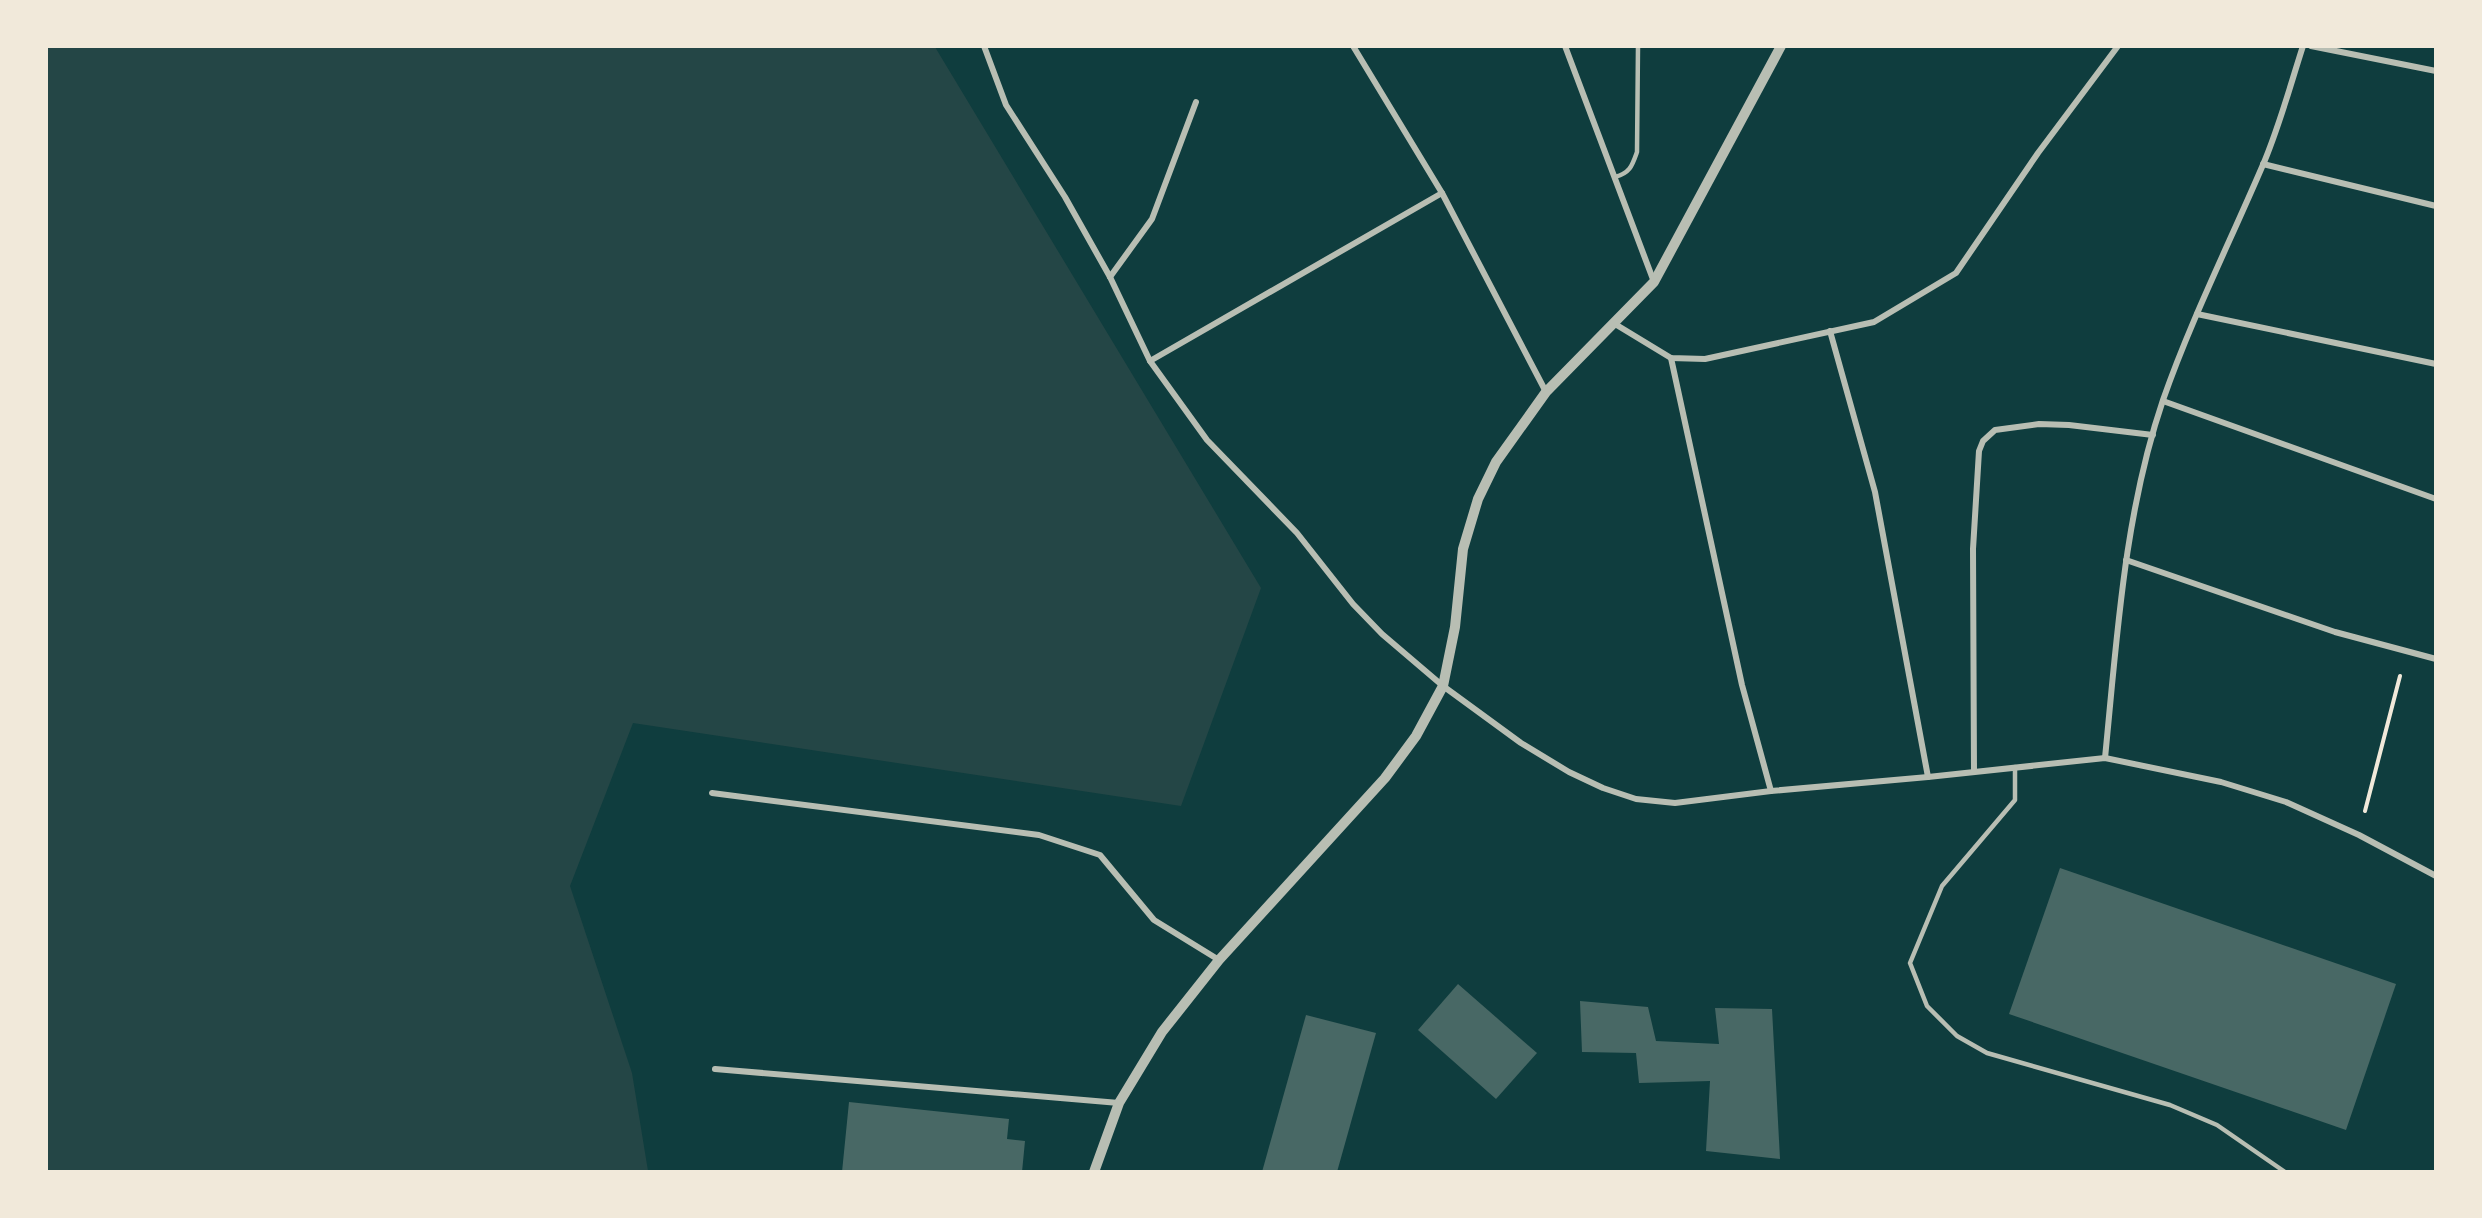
<svg xmlns="http://www.w3.org/2000/svg" width="2482" height="1218" viewBox="0 0 2482 1218" font-family="Inter,sans-serif">
<style>
.green{fill:#244646}
.building{fill:#486865}
.lines{fill:none;stroke-linecap:round;stroke-linejoin:round}
.path{stroke:#f1e9da;stroke-width:4}
.service{stroke:#b8beb3;stroke-width:4.5}
.minor{stroke:#b8beb3;stroke-width:6}
.tertiary{stroke:#b8beb3;stroke-width:10}
</style>
<rect width="100%" height="100%" fill="#0f3d3e"/>
<!-- green -->
<path class="green" d="M46,47H935L1261,588L1181,806L633,723L570,886L632,1073L648,1171H47Z"/>
<!-- building -->
<g class="building">
<path d="M2060,868L2396,984L2346,1130L2009,1014Z"/>
<path d="M1458,984L1537,1053L1496,1099L1418,1030Z"/>
<path d="M1580,1001L1648,1007L1656,1041L1719,1044L1715,1008L1772,1009L1780,1159L1706,1151L1710,1081L1639,1083L1636,1053L1582,1052Z"/>
<path d="M1306,1015L1376,1033L1337,1172H1262Z"/>
<path d="M849,1102L1009,1119L1007,1139L1025,1141L1022,1172H842Z"/>
</g>
<g class="lines">
<!-- path -->
<path class="path" d="M2365,811L2400,676"/>
<!-- service -->
<g class="service">
<path d="M1615,177C1630,173 1632,166 1637,152L1638,46"/>
<path d="M2015,767V800L1942,886L1910,963L1927,1006L1957,1036L1987,1053L2170,1105L2217,1125L2285,1172"/>
</g>
<!-- minor -->
<g class="minor">
<path d="M984,46L1006,105L1065,197L1110,277L1150,361L1207,440L1297,533L1353,604L1382,634L1443,686L1521,743L1569,772L1603,788L1636,799L1675,803L1771,791L1928,777L2105,758L2221,782L2286,802L2359,835L2436,876"/>
<path d="M1353,46L1442,193L1546,392"/>
<path d="M1565,46L1654,282"/>
<path d="M2311,46L2436,71"/>
<path d="M2263,164L2436,206"/>
<path d="M1110,277L1152,219L1196,102"/>
<path d="M2197,314L2436,364"/>
<path d="M1615,324L1671,358L1705,359L1874,322L1956,273L2038,153L2118,46"/>
<path d="M1830,331L1875,492L1928,777"/>
<path d="M1671,358L1742,685L1771,791"/>
<path d="M1150,361L1442,193"/>
<path d="M2163,401L2436,499"/>
<path d="M2126,560L2335,632L2436,659"/>
<path d="M2105,758C2117,638 2124,515 2163,400C2191,320 2229,244 2262,167C2279,128 2290,86 2303,46"/>
<path d="M1974,771L1973,549L1979,451L1983,441L1995,430L2039,424L2069,425L2153,435"/>
<path d="M712,793L1039,835L1100,855L1154,920L1219,960"/>
<path d="M715,1069L1119,1103"/>
</g>
<!-- tertiary -->
<path class="tertiary" d="M1094,1172L1119,1103L1162,1032L1219,960L1385,778L1416,736L1443,686L1455,627L1463,549L1478,499L1496,462L1546,392L1654,282L1781,46"/>
</g>
<!-- border -->
<rect width="2482" height="1218" fill="none" stroke="#f1e9da" stroke-width="96"/>
</svg>
